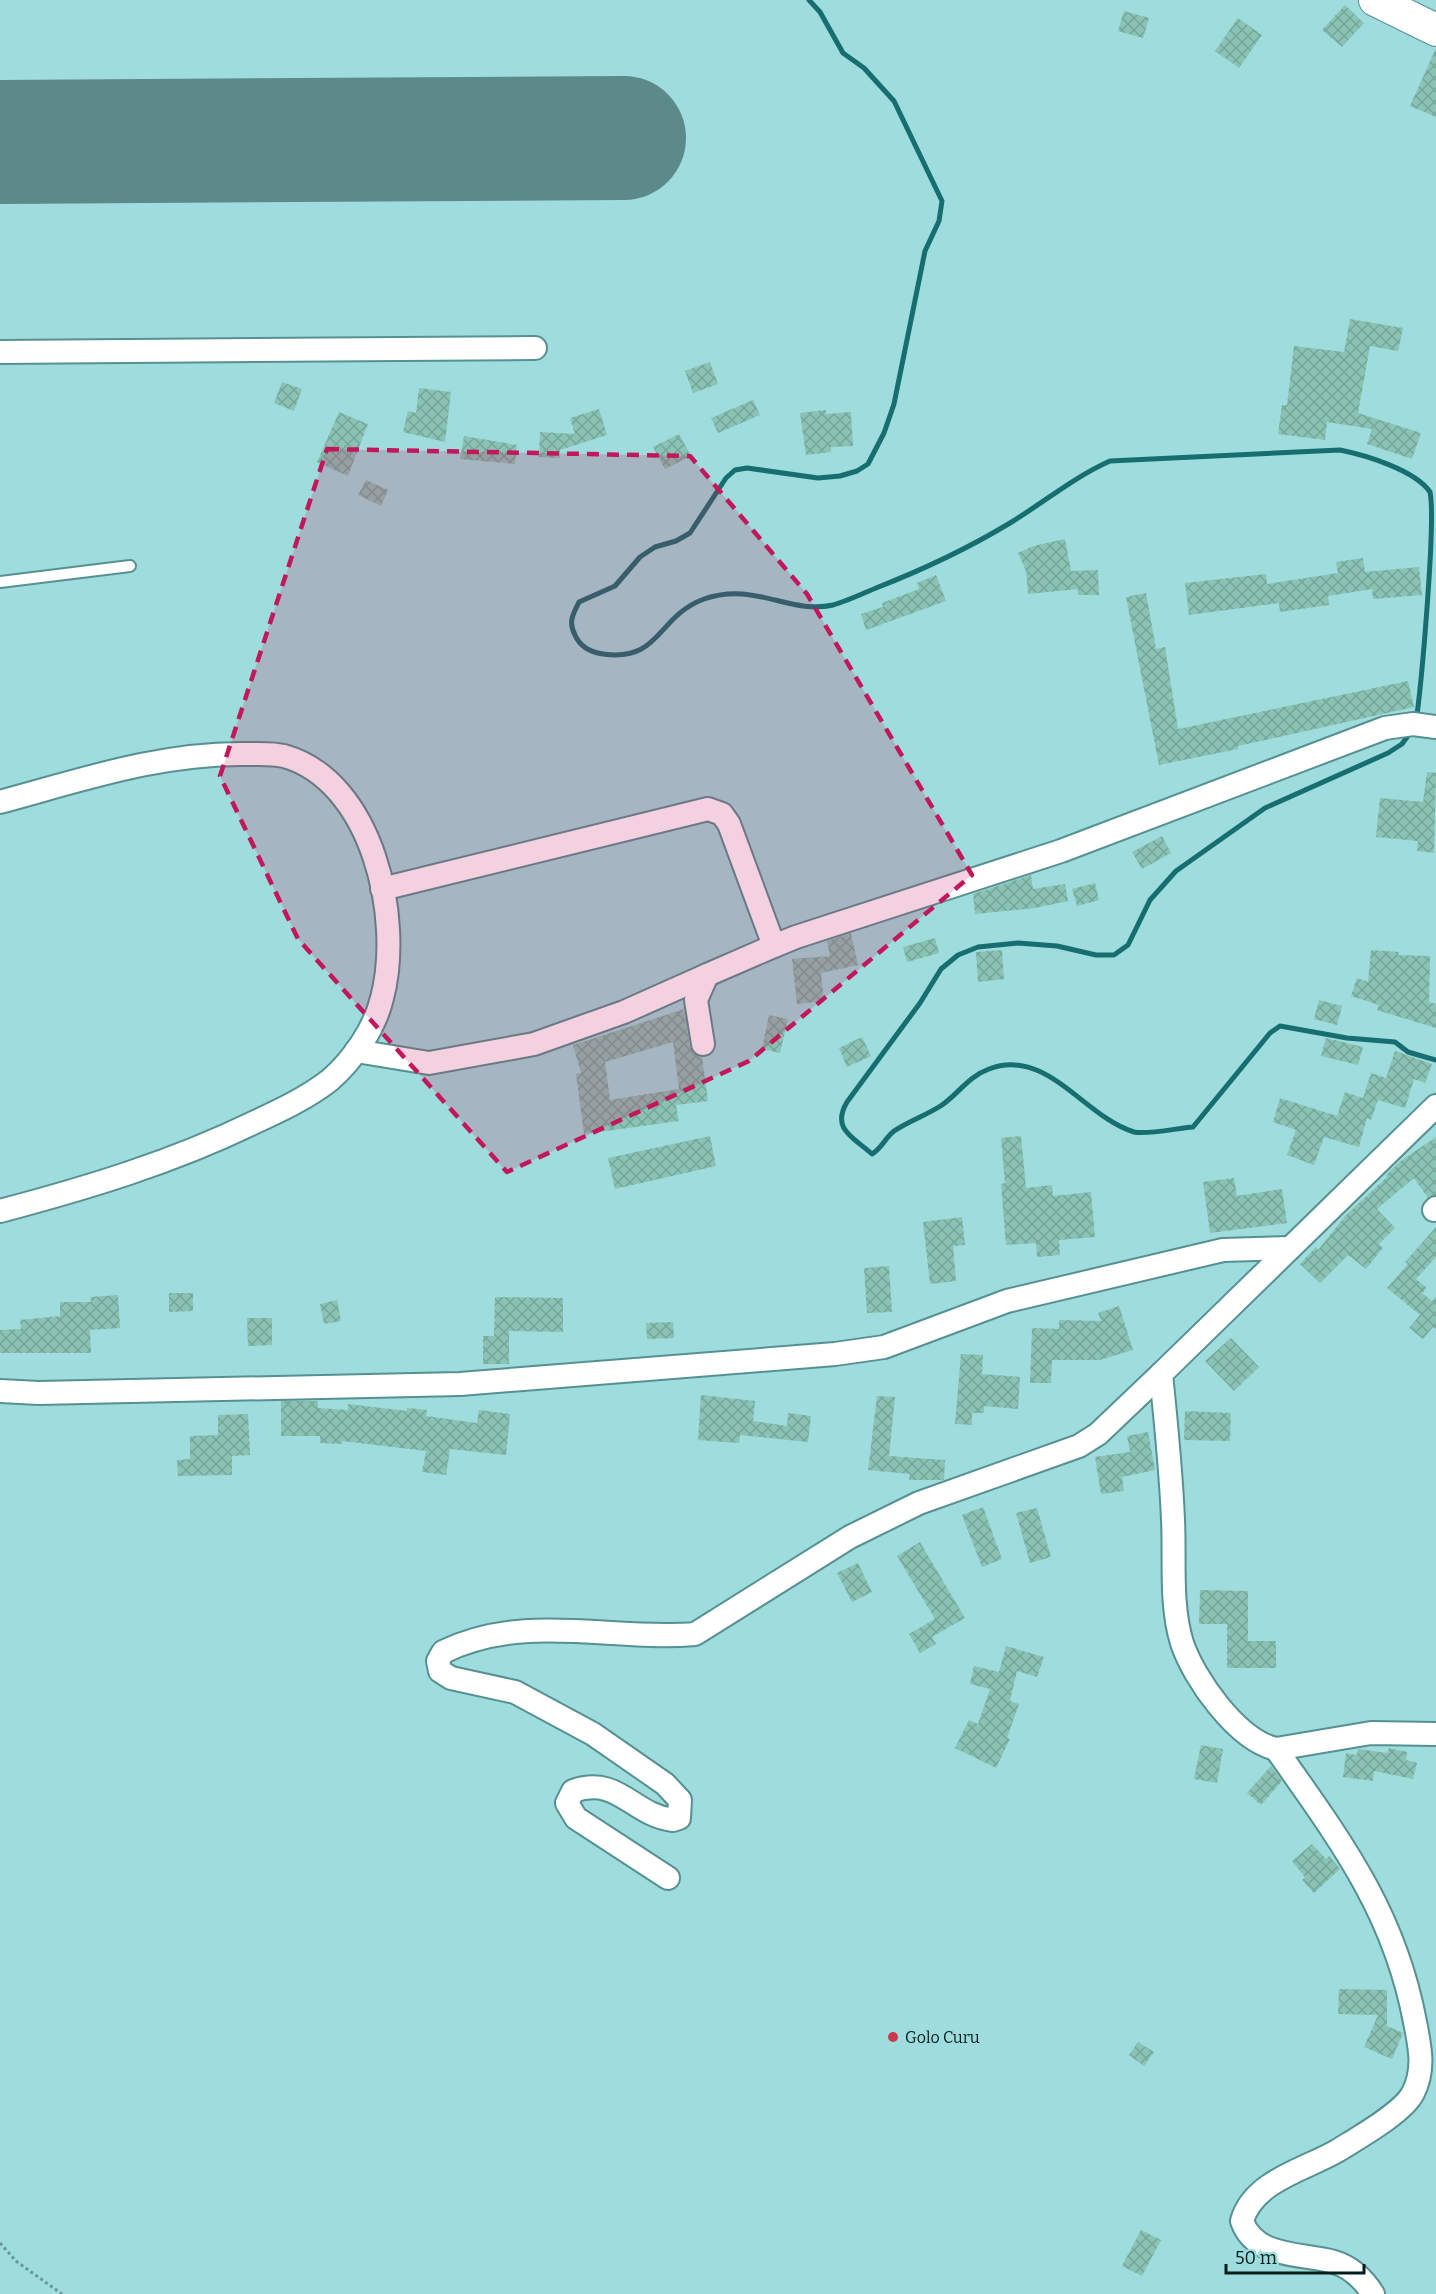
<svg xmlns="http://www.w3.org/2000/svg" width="1436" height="2294" viewBox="0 0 1436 2294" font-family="Bitter,serif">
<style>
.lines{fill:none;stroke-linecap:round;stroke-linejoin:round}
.stream{stroke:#166e70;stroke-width:5}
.runway{stroke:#5c898a;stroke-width:124}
.building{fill:url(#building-cross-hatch);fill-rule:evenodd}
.lane-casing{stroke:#569192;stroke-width:14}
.street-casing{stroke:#569192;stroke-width:26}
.secondary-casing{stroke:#569192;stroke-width:34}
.path{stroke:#689898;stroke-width:3;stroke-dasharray:3 3;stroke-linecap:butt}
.lane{stroke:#fff;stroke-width:10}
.street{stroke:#fff;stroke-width:22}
.secondary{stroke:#fff;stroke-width:32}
.marked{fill:#c2185b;fill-opacity:0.2;stroke:#c2185b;stroke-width:4.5;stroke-dasharray:12 8;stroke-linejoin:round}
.poi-dot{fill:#c9394d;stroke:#9fdcdd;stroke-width:2}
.labels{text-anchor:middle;stroke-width:6;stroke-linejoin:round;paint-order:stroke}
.poi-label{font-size:16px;fill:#041d1d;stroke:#9fdcdd;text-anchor:start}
</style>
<defs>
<pattern id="building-cross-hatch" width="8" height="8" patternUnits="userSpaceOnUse" patternTransform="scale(1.5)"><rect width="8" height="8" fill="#8ac2b4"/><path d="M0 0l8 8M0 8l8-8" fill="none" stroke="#75a69a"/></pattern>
</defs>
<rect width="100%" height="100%" fill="#9fdcdd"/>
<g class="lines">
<!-- stream -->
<g class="stream">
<path d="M809,0L820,12L843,53L864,68L894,101L942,201L939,221L925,251L894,404L884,433L868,464L857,471L840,476L818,478L747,468L735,470L726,478L690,533L676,541L655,547L640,557L615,586L579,602C573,614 568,622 575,635C580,647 590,652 603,654C661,662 656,617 704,599C754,581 790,615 833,605C847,601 862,594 876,588C922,570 967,549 1010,523C1043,503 1074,477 1110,461L1340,450C1365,455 1415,470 1430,492C1436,520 1422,676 1417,715"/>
<path d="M1410,733L1402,744L1388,753L1265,808L1176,871L1150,900L1128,945L1114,955H1096L1057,946L1018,943L978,947L958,955L941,969L920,1003L847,1102C831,1129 853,1137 872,1154C882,1148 885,1138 894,1131C909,1121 927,1115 942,1105C958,1094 969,1076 989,1069C1047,1047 1084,1117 1134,1132C1147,1135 1178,1128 1193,1127L1270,1033L1280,1026L1347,1038L1395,1042L1408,1052L1436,1060"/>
</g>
<!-- runway -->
<path class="runway" d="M0,142L624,138"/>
</g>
<!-- building -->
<g class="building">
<path d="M1345,5L1364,23L1342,47L1322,30Z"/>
<path d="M1124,11L1149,18L1143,38L1118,31Z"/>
<path d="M1238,18L1262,35L1239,68L1215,51Z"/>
<path d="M1436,48V117L1410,106Z"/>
<path d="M1350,319L1403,328L1398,351L1370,346L1358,413L1421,433L1412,459L1367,444L1372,429L1327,422L1325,440L1278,434L1282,405H1287L1294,346L1344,352Z"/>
<path d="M710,362L718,384L693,393L685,371Z"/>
<path d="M282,382L302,389L294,411L274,403Z"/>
<path d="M419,388L451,392L445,442L403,432L408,411L416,413Z"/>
<path d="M753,400L760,415L718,433L711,418Z"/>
<path d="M599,409L607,435L560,450V458L539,457L540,432L575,434L570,418Z"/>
<path d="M826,410V414L851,412L853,446L831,447V452L806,455L800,413Z"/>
<path d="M339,412L368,424L348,476L317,462Z"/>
<path d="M679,434L691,456L665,469L653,447Z"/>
<path d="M464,436L517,445L515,464L460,459Z"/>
<path d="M366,480L388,490L381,506L358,495Z"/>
<path d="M1065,539L1071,571L1098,570L1099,595H1078V589L1028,594L1026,571L1018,553L1033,546Z"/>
<path d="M1363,558L1365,572L1419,567L1422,595L1373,599L1372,589L1328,596L1329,605L1280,612L1279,603L1189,615L1185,583L1266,574L1267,584L1338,573L1336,562Z"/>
<path d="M936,575L946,601L866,630L861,614L883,607L882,603L919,589L917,583Z"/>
<path d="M1146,593L1156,649L1165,647L1178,729L1408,681L1414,707L1238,746V749L1159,765L1126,597Z"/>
<path d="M1427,772L1436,773L1434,853L1417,851L1418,841L1376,837L1380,798L1423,802Z"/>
<path d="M1162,836L1171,853L1142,869L1132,852Z"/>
<path d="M1031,875L1033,889L1065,884L1068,901L1035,908L975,914L973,894Z"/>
<path d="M1095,883L1099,900L1077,906L1072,889Z"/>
<path d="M851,933L858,965L821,973L824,1001L797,1004L792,959L830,956L827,941Z"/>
<path d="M935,938L939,953L907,962L903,947Z"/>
<path d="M1002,950L1004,979L978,982L976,952Z"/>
<path d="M1371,950L1399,952L1398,955L1430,956L1429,1002L1436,1004V1028L1377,1010L1379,1005L1351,996L1357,978L1368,982Z"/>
<path d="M1319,1000L1342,1006L1337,1025L1314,1019Z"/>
<path d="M684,1009L690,1047L693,1053L702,1057L708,1101L676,1105L679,1121L584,1134L576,1074L581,1073L573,1045ZM673,1042L679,1089L610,1100L605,1062Z"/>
<path d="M769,1015L788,1019L780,1053L762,1049Z"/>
<path d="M862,1037L871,1056L847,1067L839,1048Z"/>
<path d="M1326,1038L1363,1047L1358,1065L1321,1056Z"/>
<path d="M1395,1051L1432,1064L1425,1083L1414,1079L1405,1108L1378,1100L1371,1120L1367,1118L1359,1147L1324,1137L1314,1165L1287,1155L1296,1130L1273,1122L1280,1098L1337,1116L1345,1092L1363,1098L1371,1073L1386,1078Z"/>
<path d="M710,1136L716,1166L615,1189L608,1158Z"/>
<path d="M1021,1136L1026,1188L1052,1185L1053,1196L1091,1192L1095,1237L1059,1240L1060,1255L1037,1257L1036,1243L1006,1245L1001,1184L1005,1183L1001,1138Z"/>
<path d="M1436,1137V1195L1428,1198L1414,1178L1377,1209L1395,1228L1379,1244L1383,1248L1366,1269L1348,1255L1320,1283L1300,1264L1316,1247L1318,1250L1346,1215L1387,1177L1386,1175L1402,1160Z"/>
<path d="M1234,1178L1237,1196L1282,1189L1287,1223L1210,1233L1203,1182Z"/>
<path d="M962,1217L965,1245L953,1246L956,1281L930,1284L923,1222Z"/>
<path d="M1436,1227V1257L1416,1279L1427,1288L1422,1293L1432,1301L1436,1296V1329L1433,1327L1423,1339L1409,1328L1420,1315L1387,1288L1408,1264L1405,1262Z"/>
<path d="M889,1266L892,1312L867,1313L864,1268Z"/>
<path d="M169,1293H193V1311L169,1312Z"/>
<path d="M118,1295L120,1328L90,1330L91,1353H0V1330L21,1329L20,1320L60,1316V1302H91L90,1297Z"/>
<path d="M495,1297L563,1298V1332L509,1331V1364H483V1336H494Z"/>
<path d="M337,1300L341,1321L324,1324L320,1304Z"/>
<path d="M1119,1306L1133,1350L1100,1360H1052L1051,1383H1030L1032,1328L1059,1329V1320L1101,1321L1098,1313Z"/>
<path d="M247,1318H272V1345L248,1346Z"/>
<path d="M673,1322L674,1338L647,1339L646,1323Z"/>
<path d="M1231,1338L1259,1367L1234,1391L1205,1361Z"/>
<path d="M961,1354L983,1355L982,1374L1020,1377L1018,1409L984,1406V1413H972V1425L955,1424Z"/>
<path d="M701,1395L755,1401L753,1421L787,1426L788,1413L811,1416L808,1442L740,1435L739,1443L698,1440Z"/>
<path d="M877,1396L895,1397L889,1456L945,1460L944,1480H909L910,1474L868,1470Z"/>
<path d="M281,1401H318V1408L348,1410V1404L407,1411V1408L427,1410L426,1416L477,1423L479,1410L510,1414L506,1455L450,1449L446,1475L422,1472L426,1451L342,1441V1444L320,1443V1436H281Z"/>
<path d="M1185,1411L1231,1413L1230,1441L1184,1440Z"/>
<path d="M248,1414L250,1455L232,1456V1475L178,1476L177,1460L190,1459V1436L218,1435V1415Z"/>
<path d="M1148,1432L1155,1470L1122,1477L1124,1491L1101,1494L1095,1457L1130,1452L1127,1436Z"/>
<path d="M983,1507L1002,1559L982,1567L962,1515Z"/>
<path d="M1037,1508L1051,1557L1030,1563L1016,1513Z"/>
<path d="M920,1542L965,1618L932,1637L936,1644L920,1653L909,1634L935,1619L897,1556Z"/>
<path d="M858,1563L872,1592L852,1602L837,1573Z"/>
<path d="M1200,1590L1248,1591V1641H1276V1668H1227V1624H1199Z"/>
<path d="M1006,1646L1044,1657L1037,1677L1017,1671L1010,1701L1019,1704L1007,1738L1010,1739L996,1768L955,1748L969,1720L978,1724L990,1689L970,1684L974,1666L999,1672Z"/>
<path d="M1201,1745L1223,1749L1217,1783L1194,1779Z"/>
<path d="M1389,1748L1407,1752L1406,1760L1417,1763L1413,1779L1374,1771L1373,1781L1343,1777L1346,1753L1356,1755L1359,1749L1387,1753Z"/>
<path d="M1271,1766L1282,1781L1261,1805L1247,1793Z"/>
<path d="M1312,1844L1326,1859L1329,1856L1340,1869L1314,1893L1302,1880L1305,1877L1292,1861Z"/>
<path d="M1339,1989L1387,1990V2026L1403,2033L1392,2059L1364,2047L1378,2015L1338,2014Z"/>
<path d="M1138,2042L1154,2052L1144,2066L1129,2055Z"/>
<path d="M1141,2230L1161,2240L1142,2276L1122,2266Z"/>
</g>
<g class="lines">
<!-- lane casing -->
<g class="lane-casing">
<path id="lane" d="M0,582L130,566"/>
</g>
<!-- street casing -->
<g class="street-casing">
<g id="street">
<path d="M0,352L535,348"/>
<path d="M0,802C81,780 163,752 248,754C259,754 272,753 284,756C373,781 403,919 382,998C375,1028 353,1060 330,1080C307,1098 279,1111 253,1123C173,1162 87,1188 0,1211"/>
<path d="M382,889L708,809L722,814L729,824L774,946L796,937L1061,851L1385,728L1413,724L1436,727"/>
<path d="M703,1044L696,1000L707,975L774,946"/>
<path d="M356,1051L429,1063L534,1044L624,1012L707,975"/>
<path d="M1436,1106L1161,1374C1166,1422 1171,1471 1173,1520C1175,1559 1170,1605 1182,1643C1194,1679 1237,1740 1276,1749L1371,1733L1436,1734"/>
<path d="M1434,1210L1436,1208"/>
<path d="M0,1391L39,1393L460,1384L835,1354L884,1347L1007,1301L1223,1250L1290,1248"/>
<path d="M1276,1749C1339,1839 1394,1910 1415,2022C1420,2047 1425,2070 1413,2093C1403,2113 1356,2139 1337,2151C1304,2170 1253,2181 1242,2221C1255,2259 1304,2253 1334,2262C1351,2267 1364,2280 1373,2294"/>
<path d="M668,1878L576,1818L567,1803L573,1791C618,1775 632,1815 673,1820L679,1818L680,1800L665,1784L593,1734L515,1692L451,1678L440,1671L438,1661L443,1652C525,1612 610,1641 695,1634L850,1537L919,1503L1079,1446L1098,1434L1161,1374"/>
</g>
</g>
<!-- secondary casing -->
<g class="secondary-casing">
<path id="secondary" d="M1375,0L1436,30"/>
</g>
<!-- path -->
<path class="path" d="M0,2243L16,2261L62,2294"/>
<!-- lane -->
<use href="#lane" class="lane"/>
<!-- street -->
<use href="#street" class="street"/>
<!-- secondary -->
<use href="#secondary" class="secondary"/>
</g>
<!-- marked area -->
<path class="marked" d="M327,449L690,456L807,594L972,875L749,1061L507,1172L298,939L220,776Z"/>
<!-- markers -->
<circle class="poi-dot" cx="893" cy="2037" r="6"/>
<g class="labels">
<!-- poi labels -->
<g class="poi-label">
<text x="905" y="2043">Golo Curu</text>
</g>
</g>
<!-- scale -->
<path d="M1226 2264v9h138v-9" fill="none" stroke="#041d1d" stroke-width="3"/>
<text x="1235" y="2264" font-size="18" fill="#041d1d" stroke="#9fdcdd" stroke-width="4.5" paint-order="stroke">50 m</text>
</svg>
